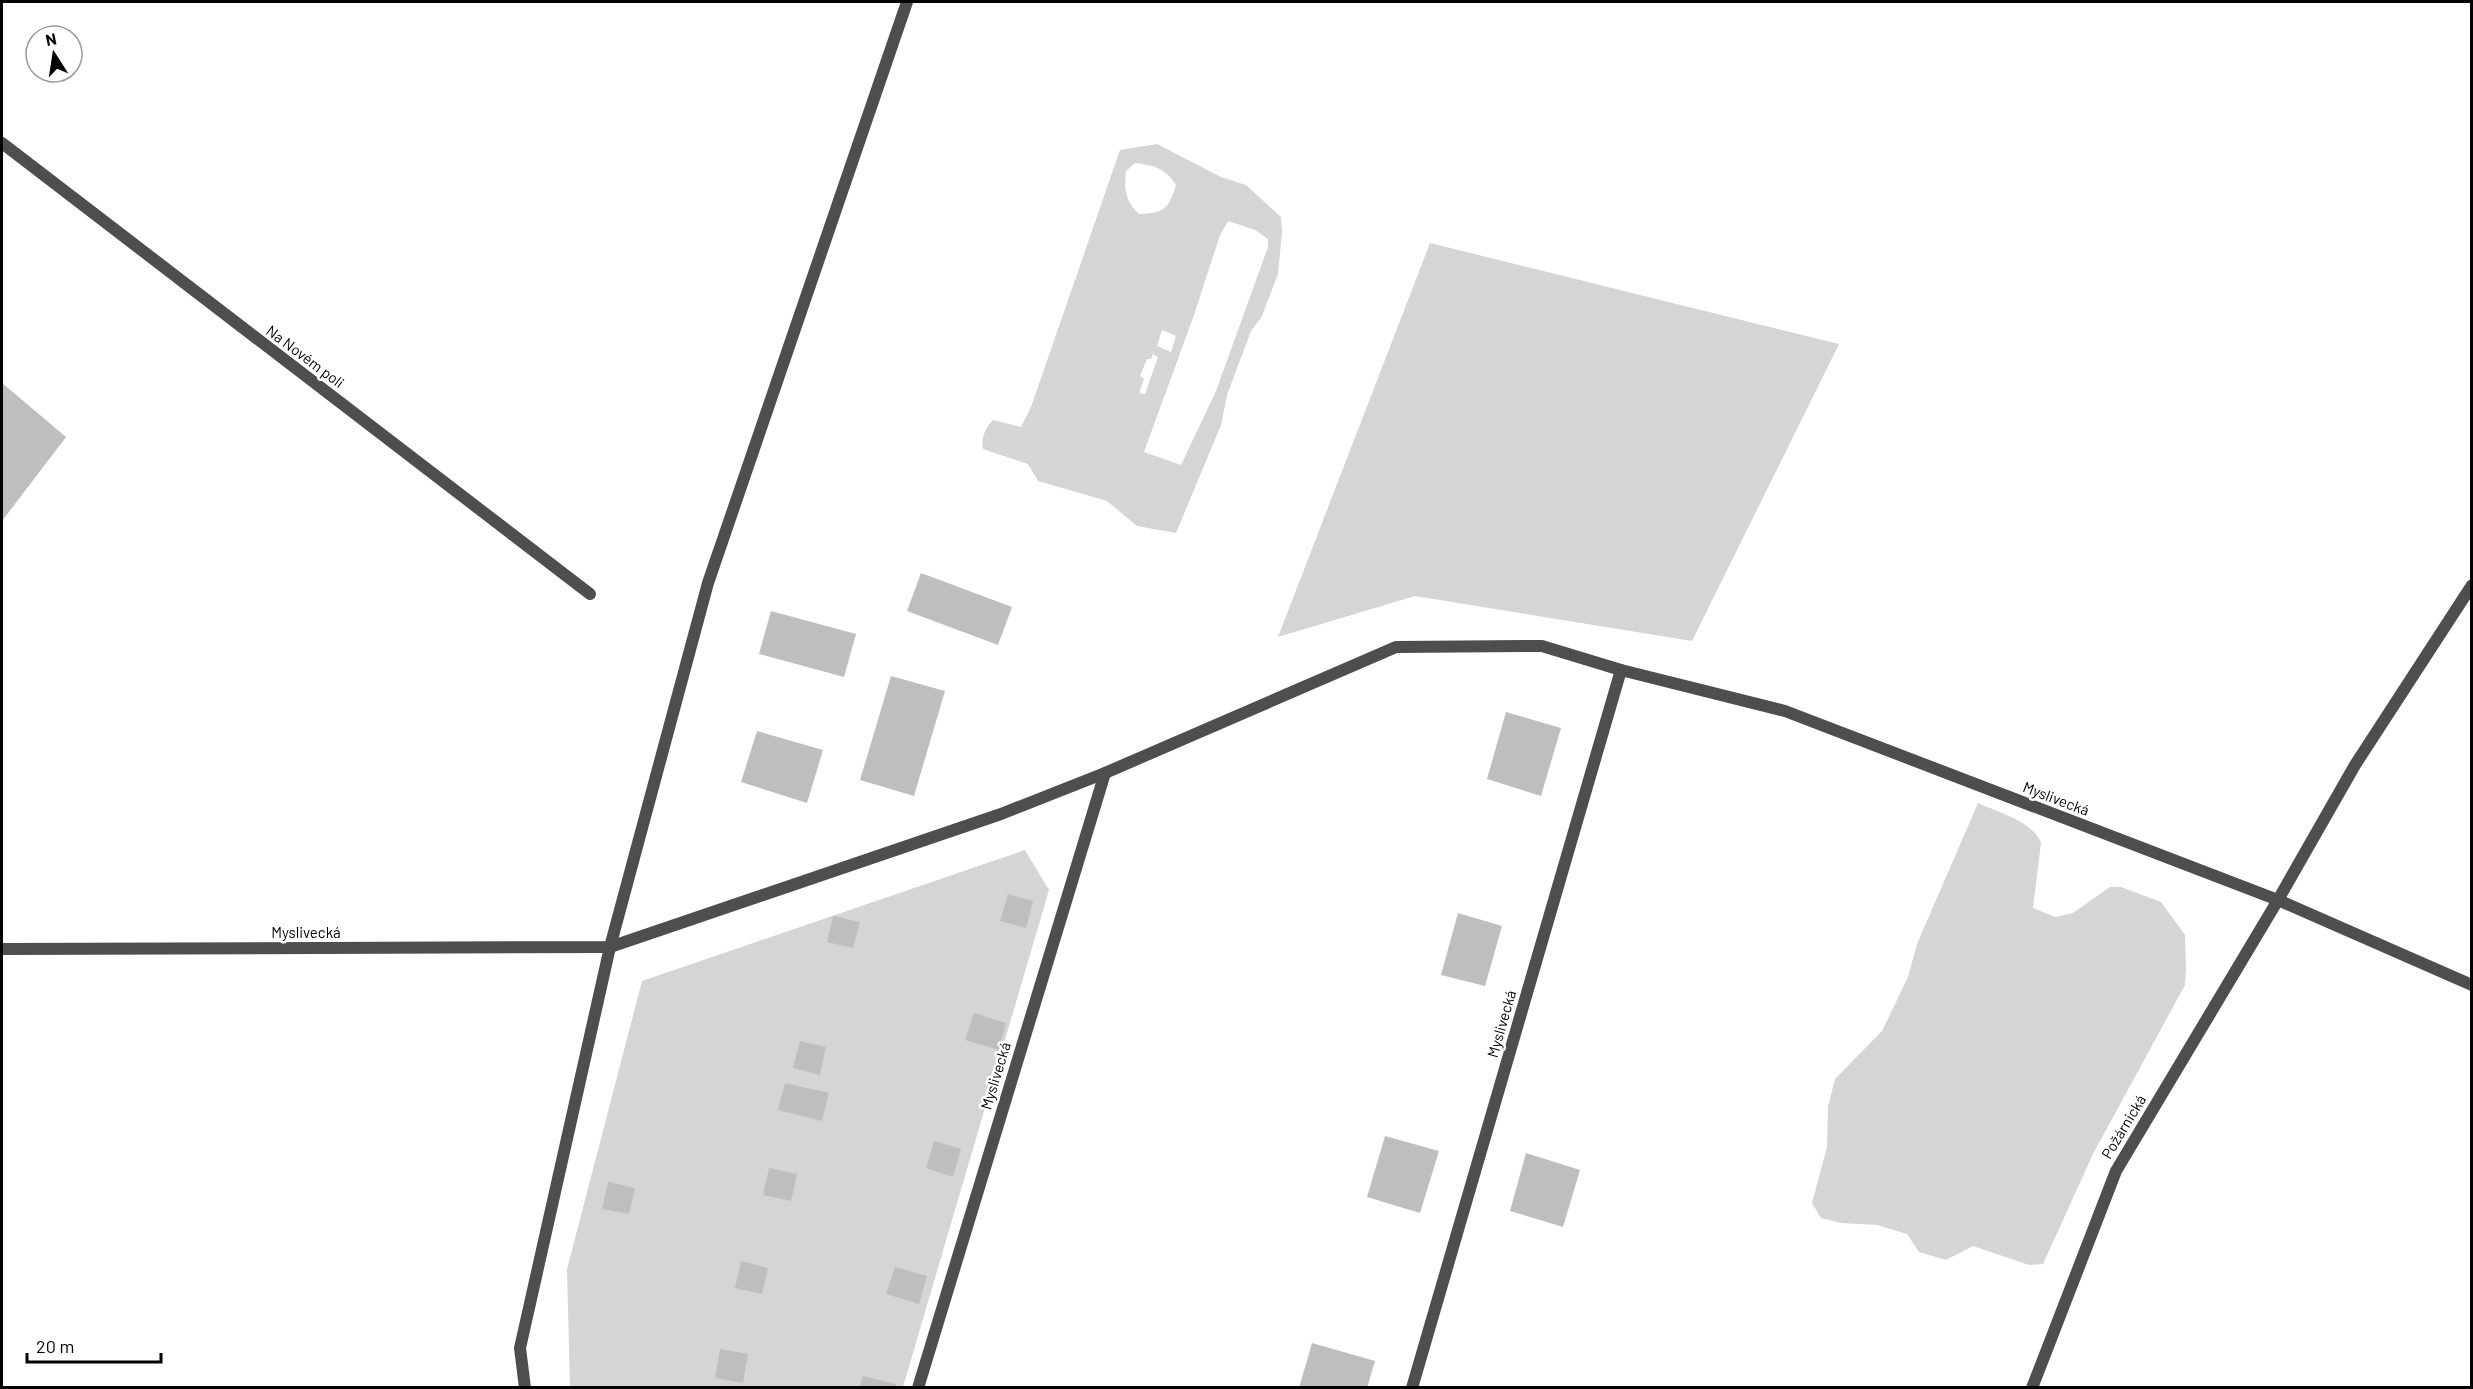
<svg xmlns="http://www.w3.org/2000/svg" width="2473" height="1389" viewBox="0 0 2473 1389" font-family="Barlow,sans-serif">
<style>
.green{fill:#d5d5d5;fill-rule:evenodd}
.building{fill:#bebebe}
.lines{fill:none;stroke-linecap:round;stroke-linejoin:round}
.minor{stroke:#4e4e4e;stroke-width:12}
.labels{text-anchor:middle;stroke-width:5;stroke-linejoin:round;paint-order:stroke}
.street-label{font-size:15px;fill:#000;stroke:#fff}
</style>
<rect width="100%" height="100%" fill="#fff"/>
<!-- green -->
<g class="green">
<path d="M1157,144L1221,177L1246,185L1281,217L1282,233L1278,274L1262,316L1251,331L1227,395L1221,425L1176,533L1137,526L1107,501L1038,481L1028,464L983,449C981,438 985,428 993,420L1021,427L1031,407L1120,150ZM1135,163C1156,166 1165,168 1176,185C1169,209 1164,213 1139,214C1125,201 1124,189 1126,171ZM1228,221L1255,230L1268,239V247L1216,391L1181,465L1144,452L1194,315L1220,235ZM1162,330L1176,336L1171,352L1157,346ZM1153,354L1158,357L1145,394L1139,393L1144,379L1140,376L1147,359H1151Z"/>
<path d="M1430,243L1839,344L1692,641L1415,596L1278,637Z"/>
<path d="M1978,803C1997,812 2033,821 2041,843L2033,908L2055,917L2073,913L2110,887H2121L2161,902L2185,935L2186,969L2185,985L2093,1154L2043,1264L2029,1265L1973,1246L1946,1260L1919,1252L1907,1234L1877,1225L1841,1223L1821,1218L1812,1203L1827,1147L1828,1107L1835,1079L1882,1031L1908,977L1917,944Z"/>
<path d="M1025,850L1049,890L903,1387H570L567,1269L642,981Z"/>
</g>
<!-- building -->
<g class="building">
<path d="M2,383L66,437L2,521Z"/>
<path d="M921,573L1012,607L998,645L907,611Z"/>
<path d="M771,611L856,634L844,677L759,654Z"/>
<path d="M891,676L945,691L914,796L860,780Z"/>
<path d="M1506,712L1561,728L1541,796L1487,779Z"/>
<path d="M757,731L823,750L807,803L741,782Z"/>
<path d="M1008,894L1033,901L1026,928L1000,921Z"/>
<path d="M1458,913L1502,926L1485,986L1441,975Z"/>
<path d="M833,916L860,922L853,948L827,942Z"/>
<path d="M974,1013L1006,1023L999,1050L965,1040Z"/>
<path d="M800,1041L826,1047L820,1075L793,1068Z"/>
<path d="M785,1083L829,1093L822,1121L778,1110Z"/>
<path d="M1385,1136L1439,1151L1420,1213L1367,1197Z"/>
<path d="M934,1141L961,1149L953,1177L926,1168Z"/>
<path d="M1526,1153L1580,1170L1563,1227L1510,1211Z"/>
<path d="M769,1168L797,1174L791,1201L763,1195Z"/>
<path d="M608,1182L635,1188L629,1214L602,1209Z"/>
<path d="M741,1261L768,1268L762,1294L735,1288Z"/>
<path d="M895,1267L927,1276L919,1304L886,1294Z"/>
<path d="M1312,1343L1375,1361L1367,1388H1299Z"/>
<path d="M720,1349L748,1354L743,1383L715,1378Z"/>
<path d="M863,1376L896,1384L895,1388H859Z"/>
</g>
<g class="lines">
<!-- minor -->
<g class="minor">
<path d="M2,143L590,594"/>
<path d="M2,949L610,947L1001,814L1105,773L1396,647L1542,646L1621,670L1785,711L2278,900L2472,985"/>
<path d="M525,1388L520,1348L610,947L708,583L907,2"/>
<path d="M918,1388L1105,773"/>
<path d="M1412,1388L1621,670"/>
<path d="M2032,1388L2116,1171L2278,900L2355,765L2472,585"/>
</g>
</g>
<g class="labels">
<!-- street labels -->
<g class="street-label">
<text transform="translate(305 357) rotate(37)" y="5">Na Novém poli</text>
<text transform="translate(2056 799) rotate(21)" y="5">Myslivecká</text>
<text x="306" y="938">Myslivecká</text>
<text transform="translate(1502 1024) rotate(-74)" y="5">Myslivecká</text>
<text transform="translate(996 1076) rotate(-73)" y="5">Myslivecká</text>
<text transform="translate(2124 1127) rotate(-59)" y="5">Požárnická</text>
</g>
</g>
<!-- border -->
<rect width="2473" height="1389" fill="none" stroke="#000000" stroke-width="6"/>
<!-- north arrow -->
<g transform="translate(54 54) rotate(348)"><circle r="28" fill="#ffffff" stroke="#999999" stroke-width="1.5"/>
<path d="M0-4.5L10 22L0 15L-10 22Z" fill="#000000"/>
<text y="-9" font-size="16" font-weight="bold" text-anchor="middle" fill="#000000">N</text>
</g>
<!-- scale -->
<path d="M27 1353v9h134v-9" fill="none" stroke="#000000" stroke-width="3"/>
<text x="36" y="1353" font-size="18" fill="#000000" stroke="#ffffff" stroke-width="4.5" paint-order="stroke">20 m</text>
</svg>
